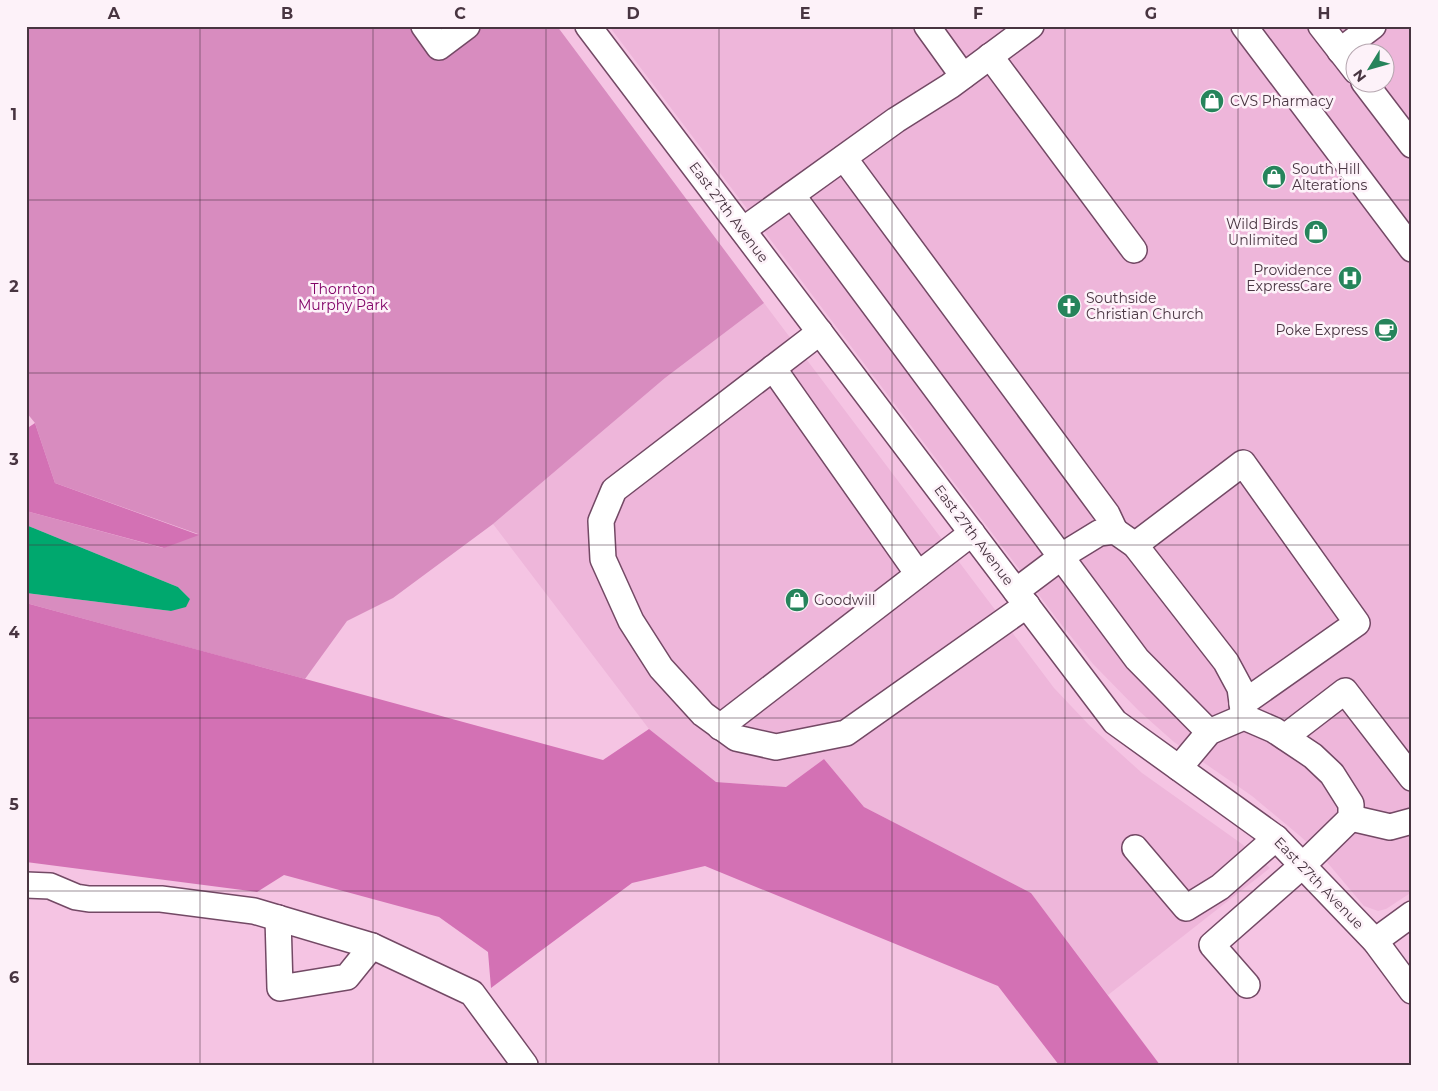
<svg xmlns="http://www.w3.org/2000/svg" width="1438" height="1091" viewBox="0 0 1438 1091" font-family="Montserrat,sans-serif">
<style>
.built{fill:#eeb6da;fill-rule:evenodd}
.green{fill:#d88cbf}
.forest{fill:#d371b4}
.water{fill:#00a86e}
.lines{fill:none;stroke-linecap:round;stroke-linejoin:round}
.minor-casing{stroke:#734965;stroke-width:28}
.minor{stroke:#fff;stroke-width:25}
.grid{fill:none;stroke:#483541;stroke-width:1;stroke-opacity:0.55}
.labels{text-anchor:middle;stroke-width:5;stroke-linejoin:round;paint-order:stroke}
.poi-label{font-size:14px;fill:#483541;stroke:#fdf2f9;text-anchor:start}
.street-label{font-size:14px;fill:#483541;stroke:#fdf2f9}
.park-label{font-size:14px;fill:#820468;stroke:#fdf2f9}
.neatline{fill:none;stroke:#483541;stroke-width:2}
.grid-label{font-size:16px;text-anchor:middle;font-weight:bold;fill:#483541}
</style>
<rect width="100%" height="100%" fill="#f5c4e3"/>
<!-- built -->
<g class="built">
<path d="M609,26H1412V892L1386,909L1378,911L1364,906L1321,855L1300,836L1252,796L1174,742L1139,711L1093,664L1057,619ZM1356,52H1386V82H1356Z"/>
<path d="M764,303L1054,688L1090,726L1142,773L1242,844L1270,868L1108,995L1031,893L864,807L824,759L786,787L716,782L649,729L493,524L665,378Z"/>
</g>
<!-- green -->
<path class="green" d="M26,26H557L764,303L665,378L493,524L393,598L347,621L305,679L26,603V593L171,611L190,599L178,587L26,525V511L163,548L198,534L55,483L35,423L26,412Z"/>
<!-- forest -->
<g class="forest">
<path d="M35,423L55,483L199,535L164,548L26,511V429Z"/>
<path d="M26,603L603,760L649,729L716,782L786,787L824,759L864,807L1031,893L1160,1065H1059L998,986L705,866L632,883L491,988L488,952L439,917L284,875L257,892L26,862Z"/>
</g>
<!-- water -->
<path class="water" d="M26,525L178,587L190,599L186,607L171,611L26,593Z"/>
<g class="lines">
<!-- minor casing -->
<g class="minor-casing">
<g id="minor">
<path d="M424,26L439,47L467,26"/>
<path d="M588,26L1115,722L1276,838L1375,941L1412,991"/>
<path d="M927,26L963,76"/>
<path d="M1244,26L1412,249"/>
<path d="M1321,26L1356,71"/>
<path d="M1340,51L1373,26"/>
<path d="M990,56L1134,250"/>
<path d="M1364,82L1412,145"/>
<path d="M844,158L1107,514L1115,531"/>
<path d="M792,195L1137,659L1209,732"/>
<path d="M743,230L896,120L950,86L1031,26"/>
<path d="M820,332L614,490L601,521L603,559L631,621L661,668L703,714L736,738L776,747L846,733L1027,605"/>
<path d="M773,368L918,574"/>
<path d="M1135,545L1243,463L1357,623L1242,704"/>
<path d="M1016,591L1068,552L1099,533L1115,531L1135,545L1226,662L1240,688L1244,717"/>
<path d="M720,727L972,533"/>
<path d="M1285,737L1345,691L1412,778"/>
<path d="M1179,768L1209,732L1244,717L1274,730L1313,756L1332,774L1351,804V818L1303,865L1212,945L1247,985"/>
<path d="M1351,818L1390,827L1412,821"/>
<path d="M1135,848L1186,908L1220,887L1276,838"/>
<path d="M26,885L50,886L76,897L89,899H161L254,911L372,946L472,993L525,1065"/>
<path d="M278,918L280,988L347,977L372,946"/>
<path d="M1375,941L1412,914"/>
</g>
</g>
<!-- minor -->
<use href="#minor" class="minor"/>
</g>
<!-- grid -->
<path class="grid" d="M200,26V1065M373,26V1065M546,26V1065M719,26V1065M892,26V1065M1065,26V1065M1238,26V1065M26,200H1412M26,373H1412M26,545H1412M26,718H1412M26,891H1412"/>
<!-- icons -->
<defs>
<g id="shop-disc" transform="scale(1.25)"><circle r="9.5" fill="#26845b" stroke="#fdf2f9"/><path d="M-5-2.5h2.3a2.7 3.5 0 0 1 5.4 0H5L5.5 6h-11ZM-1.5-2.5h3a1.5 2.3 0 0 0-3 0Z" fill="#fff"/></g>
<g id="hospital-disc" transform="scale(1.25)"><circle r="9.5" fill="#26845b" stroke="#fdf2f9"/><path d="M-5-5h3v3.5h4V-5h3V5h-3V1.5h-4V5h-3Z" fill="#fff"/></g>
<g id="church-disc" transform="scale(1.25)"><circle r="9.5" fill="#26845b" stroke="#fdf2f9"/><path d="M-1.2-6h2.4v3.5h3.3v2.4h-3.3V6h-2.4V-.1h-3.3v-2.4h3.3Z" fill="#fff"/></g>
<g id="cafe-disc" transform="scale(1.25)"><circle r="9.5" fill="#26845b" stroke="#fdf2f9"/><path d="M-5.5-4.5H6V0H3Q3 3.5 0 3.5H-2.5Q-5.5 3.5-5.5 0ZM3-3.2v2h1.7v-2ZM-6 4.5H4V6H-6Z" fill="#fff"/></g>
</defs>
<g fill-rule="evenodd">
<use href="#shop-disc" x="1212" y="101"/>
<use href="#shop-disc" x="1274" y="177"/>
<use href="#shop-disc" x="1316" y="232"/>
<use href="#hospital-disc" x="1350" y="278"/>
<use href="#church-disc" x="1069" y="306"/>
<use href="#cafe-disc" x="1386" y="330"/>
<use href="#shop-disc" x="797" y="600"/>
</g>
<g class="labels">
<!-- poi labels -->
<g class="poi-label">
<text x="1230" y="106">CVS Pharmacy</text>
<text x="1292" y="174">South Hill<tspan x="1292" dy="16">Alterations</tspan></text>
<text x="1298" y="229" text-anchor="end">Wild Birds<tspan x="1298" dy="16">Unlimited</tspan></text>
<text x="1332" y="275" text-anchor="end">Providence<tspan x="1332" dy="16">ExpressCare</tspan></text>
<text x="1086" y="303">Southside<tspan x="1086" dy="16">Christian Church</tspan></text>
<text x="1368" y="335" text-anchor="end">Poke Express</text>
<text x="814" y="605">Goodwill</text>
</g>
<!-- street labels -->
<g class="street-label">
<text transform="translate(729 212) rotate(53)" y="5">East 27th Avenue</text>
<text transform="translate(974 535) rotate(53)" y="5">East 27th Avenue</text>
<text transform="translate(1319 883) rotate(46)" y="5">East 27th Avenue</text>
</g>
<!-- park labels -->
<g class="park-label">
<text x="343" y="294">Thornton<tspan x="343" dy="16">Murphy Park</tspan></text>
</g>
</g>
<!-- border -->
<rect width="1438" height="1091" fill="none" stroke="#fdf2f9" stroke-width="55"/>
<!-- north arrow -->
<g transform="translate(1370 68) rotate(233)"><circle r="24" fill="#fdf2f9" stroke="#b5a6af"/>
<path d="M0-4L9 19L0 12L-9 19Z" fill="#26845b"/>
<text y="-8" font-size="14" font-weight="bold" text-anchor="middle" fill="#483541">N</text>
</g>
<rect x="28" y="28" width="1382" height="1036" class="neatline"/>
<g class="grid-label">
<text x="114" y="19">A</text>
<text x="287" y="19">B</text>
<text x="460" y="19">C</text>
<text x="633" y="19">D</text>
<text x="805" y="19">E</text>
<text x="978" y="19">F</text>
<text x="1151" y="19">G</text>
<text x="1324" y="19">H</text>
<text x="14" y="120">1</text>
<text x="14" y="292">2</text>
<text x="14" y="465">3</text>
<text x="14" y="638">4</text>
<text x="14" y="810">5</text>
<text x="14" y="983">6</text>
</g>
</svg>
